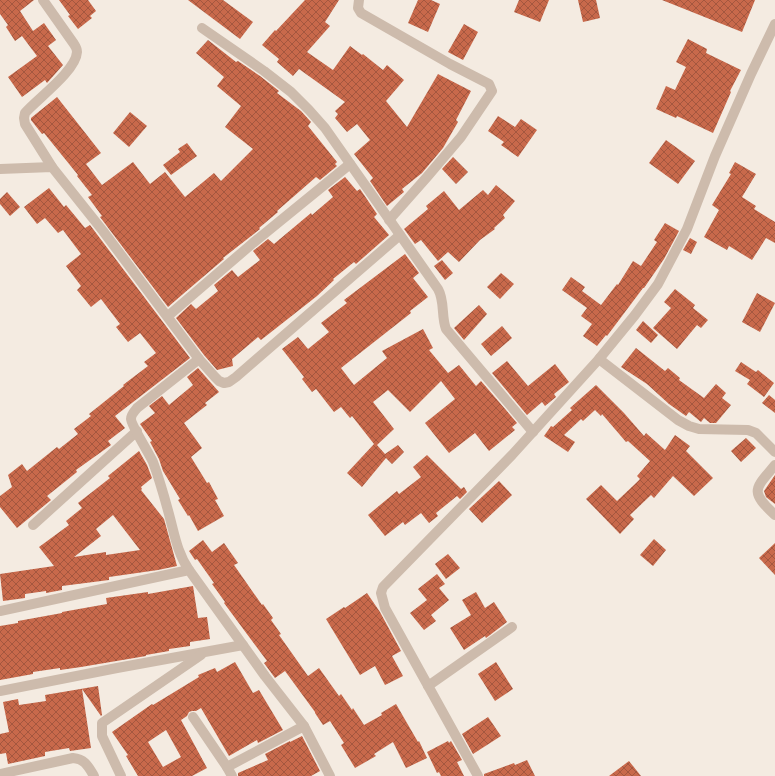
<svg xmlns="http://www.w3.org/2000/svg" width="775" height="776" viewBox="0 0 775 776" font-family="Manrope,sans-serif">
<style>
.building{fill:url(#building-cross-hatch);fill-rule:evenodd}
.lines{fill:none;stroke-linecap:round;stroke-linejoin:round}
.minor{stroke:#cdbbac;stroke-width:10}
</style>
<defs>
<pattern id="building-cross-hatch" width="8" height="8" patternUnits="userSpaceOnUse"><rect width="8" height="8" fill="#c8694b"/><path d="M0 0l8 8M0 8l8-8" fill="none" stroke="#a4573f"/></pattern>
</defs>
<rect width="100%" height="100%" fill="#f4ebe1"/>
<!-- building -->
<g class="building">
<path d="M0,0H34L20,11L33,31L44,23L56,40L48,46L63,65L47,83L45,80L22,97L8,77L37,56L22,36L15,41L6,27L8,25L0,14Z"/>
<path d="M59,0H88L96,11L90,16L92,18L78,29L68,16L70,15Z"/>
<path d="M188,0H223L253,22L240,39Z"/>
<path d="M305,0H339L325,22L330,26L307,52L333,70L350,46L362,55L363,54L383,70L387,65L404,80L386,101L407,127L438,74L471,91L456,120L458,122L443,148L422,173L402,189L404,192L387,206L370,181L373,178L354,154L370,140L357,124L347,132L335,118L338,114L335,111L345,102L299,69L293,76L277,62L279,59L262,45L275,30L276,31Z"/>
<path d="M418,0H431L440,4L428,32L408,23Z"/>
<path d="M519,0H549L540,22L514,12Z"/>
<path d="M578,0H596L600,18L583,22Z"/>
<path d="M662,0H755L742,32Z"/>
<path d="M464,24L478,32L463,60L448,52Z"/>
<path d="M688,39L707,49L706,53L741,70L730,91L731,92L713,133L677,116L676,118L656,109L666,86L675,90L686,67L676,62Z"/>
<path d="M208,40L236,62L238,61L260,76L279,91L277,93L301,111L311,122L308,126L337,162L335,164L337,166L320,180L316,177L277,211L278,212L259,228L260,229L223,258L224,259L183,294L168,307L100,217L102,216L88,197L92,195L77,176L78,175L44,133L42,134L31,120V118L57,97L101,153L86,164L102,185L133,162L150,184L165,172L185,197L214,173L221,181L253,149L225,127L241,106L217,86L224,77L196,53Z"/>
<path d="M130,112L147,126L129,147L113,133Z"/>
<path d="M498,116L515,127L521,119L537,130L518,157L501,145L504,142L488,131Z"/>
<path d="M666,140L695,161L678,184L649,163Z"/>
<path d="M187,143L197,156L171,175L163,165L180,152L178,149Z"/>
<path d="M453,157L468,172L456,184L442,169Z"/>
<path d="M735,162L756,174L742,197L756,206L754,209L775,222V243L766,238L752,260L729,246L727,250L704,237L719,210L712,205L731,174L729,173Z"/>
<path d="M345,177L357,191L360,189L377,214L374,217L389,235L356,264L354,262L333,279L334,280L317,296L261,340L258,337L232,359L233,366L217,370L204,355L176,318L191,304L196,309L218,291L214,285L232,270L238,277L260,260L253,251L268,239L274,244L311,213L312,215L333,197L328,190Z"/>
<path d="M496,185L515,201L503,215L505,218L494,228L495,229L480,240L459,262L448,252L438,261L421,240L415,244L404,229L428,209L426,206L444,191L459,210L483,190L488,195Z"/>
<path d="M49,188L64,207L66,205L85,228L90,225L190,358L115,416L125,428L108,441L111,445L76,470L77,472L47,496L51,500L17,528L0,507V496L12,487L8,475L22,464L27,471L57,447L59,449L78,434L74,429L91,416L89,414L124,386L123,385L148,366L144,362L156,353L140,333L128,342L116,327L120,324L101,299L91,307L77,290L81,286L66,266L81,254L63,230L58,233L45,218L37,224L24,207Z"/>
<path d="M7,192L20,207L10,216L0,204V199Z"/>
<path d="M665,223L679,231L664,259L644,288H643L607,336L606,335L597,346L583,336L592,324L581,316L587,308L562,290L571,277L585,287L582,291L601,305L617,284L618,285L633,261L641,266L657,242L654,240Z"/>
<path d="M690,238L697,242L691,254L683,250Z"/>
<path d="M405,254L419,273L413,278L428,297L410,311L411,313L341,368L354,385L387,358L382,351L423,329L433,348L429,350L448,373L459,365L476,386L481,381L517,423L512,427L515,430L489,451L475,433L449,453L425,423L455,399L441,381L410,412L388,390L373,402L394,429L377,445L385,454L398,445L404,452L392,464L386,458L362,487L347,473L374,444L352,416L350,418L341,407L334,412L316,389L312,392L302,379L304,377L282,349L298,337L308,349L329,332L321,323L347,303L344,300Z"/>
<path d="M442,260L453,273L445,280L434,266Z"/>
<path d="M501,273L514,284L500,299L487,287Z"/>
<path d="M675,289L695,305L693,308L708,320L701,328L697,325L677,349L653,328L671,308L664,302Z"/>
<path d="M757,293L775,303L760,332L742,322Z"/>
<path d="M479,305L487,314L464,340L454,328Z"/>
<path d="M643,321L658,335L651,343L636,330Z"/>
<path d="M502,326L512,338L491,356L481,344Z"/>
<path d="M636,348L665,371L668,368L680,378L679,380L704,398L716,384L726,393L722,398L731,405L716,423H710L704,418L701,422L689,412L686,416L669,404L647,384L621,367Z"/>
<path d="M507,361L528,386L555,364L569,382L554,394L556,397L545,406L542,402L527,415L492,373Z"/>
<path d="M741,362L756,372L758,370L774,383L764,397L747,384L750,380L735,371Z"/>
<path d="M198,368L219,392L205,403L207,405L184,423L202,448L191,457L207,483L209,482L218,499L215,500L224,516L198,531L189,515L188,516L178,500L180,499L163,471L159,459L150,442L152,441L140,424L155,413L149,406L162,396L169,405L193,385L187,377Z"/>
<path d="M596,385L624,413L644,436L646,433L665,450L675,435L690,446L686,451L713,478L694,496L673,476L654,498L651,495L630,515L634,519L620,534L586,499L601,485L617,501L635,484L640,479L637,476L650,461L628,441L626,442L602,414L601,416L595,410L583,421L581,419L564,435L575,442L568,452L544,436L551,426L553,427L572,410L570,408Z"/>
<path d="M769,395L775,400V413L762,403Z"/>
<path d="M746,438L756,448L741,462L731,451Z"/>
<path d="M139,451L147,465L152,478L141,487L142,489L141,490L164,519L177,566L158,570L109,577V580L62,586V590L46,593V591L25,594V598L3,601L0,574L54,566L39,547L69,525L66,521L82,508L78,503L110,478L108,476ZM113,515L140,550L106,555V552L74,557L101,536L96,529Z"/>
<path d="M427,455L461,489L464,487L467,492L460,499L457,496L436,513L438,516L429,523L421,513L405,525L403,522L385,536L368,515L397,491L399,494L421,477L413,467Z"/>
<path d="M775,475V504L766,497L764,491Z"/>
<path d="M499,481L512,495L482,523L469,509Z"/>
<path d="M654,539L666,550L653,566L640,555Z"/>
<path d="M203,540L212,552L224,543L238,563L234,565L262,605L263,604L273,618L271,620L281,634L279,635L308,676L319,668L339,696L341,694L352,710L353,708L364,725L382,715L381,713L396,704L418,742L419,741L427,758L406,768L393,742L374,754L376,756L355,768L341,745L344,743L330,721L323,725L315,713V712L285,671L275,678L264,663L267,661L224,603L225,602L212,584L214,583L197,559L195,560L189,551Z"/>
<path d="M775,543V575L759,558Z"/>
<path d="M448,554L460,568L446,579L435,564Z"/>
<path d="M437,574L445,584L439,588L449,600L431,615L436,621L424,630L410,613L427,600L418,589Z"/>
<path d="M193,586L198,618L207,617L210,639L190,642V646L169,649V651L146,655V656L81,667L60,670V668L33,672V674L0,680V626L18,623V621L62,613V612L107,604L106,598L148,592V594Z"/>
<path d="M476,592L485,608L494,602L507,622L486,638L485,636L464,650L450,628L471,615L462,600Z"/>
<path d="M367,593L380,612L401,651L392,656L403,676L385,685L375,666L360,675L326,619L344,607L345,608Z"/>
<path d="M235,662L253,693L259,690L283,730L258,743L257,740L229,756L201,708L196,711H192L189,712L187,716L181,720L207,768L192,776H138L126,756L128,755L112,732L152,704L153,705L199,677L198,675L215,668L217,672ZM166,730L181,757L163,767L148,742Z"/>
<path d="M496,662L513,689L495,701L478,674Z"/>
<path d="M98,686L102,715L101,716L82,689L91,748L70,751L69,748L45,752V756L8,764L6,753L0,754V734L9,732L3,702L18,699L19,705L46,701L45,695Z"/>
<path d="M488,717L501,736L473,754L462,734Z"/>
<path d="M302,736L320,771L311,776H238V773L268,760L265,754L290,741V742Z"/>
<path d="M448,741L449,743L451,741L462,760L457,762L464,776H441L439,772L437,773L427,752Z"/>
<path d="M527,760L535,776H484V774L514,763L515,765Z"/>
<path d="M629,761L641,776H609Z"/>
</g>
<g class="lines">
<!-- minor -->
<g class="minor">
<path d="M43,0L74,44C76,47 77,49 77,52C76,71 37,99 25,113L24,118L25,124L52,167"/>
<path d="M359,0L358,8L361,13L450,64L489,84L492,91L461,137L427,177L389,220"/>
<path d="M202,28L264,71L291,92L309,110L325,128L438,289C445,301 441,316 446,329L533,432"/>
<path d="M0,169L52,167L103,231L199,359L215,377L219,381L224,383L229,382L236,377L400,235"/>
<path d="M168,316L253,243L350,164"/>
<path d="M599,359L678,420L689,426L699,429L748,430L756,433L775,452"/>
<path d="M775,465C755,489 749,491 775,515"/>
<path d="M33,525L137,431"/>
<path d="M189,570C178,554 175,537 170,518C165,499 160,481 153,462C149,453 131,425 131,419C131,414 135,411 137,408L199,359"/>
<path d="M0,611L189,570L265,676L304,726L227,767L232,776"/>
<path d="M428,686L512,627"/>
<path d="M0,691L117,668L243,645"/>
<path d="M193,717L227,767"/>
<path d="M304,726L330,776"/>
<path d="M0,774L73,758C85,759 88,766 94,776"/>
<path d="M121,776L102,736V723L201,655"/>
<path d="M478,776L385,608L381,593L383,587L512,455L599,359L635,315L658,284L687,229L715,156L751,74L775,24"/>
</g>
</g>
</svg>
